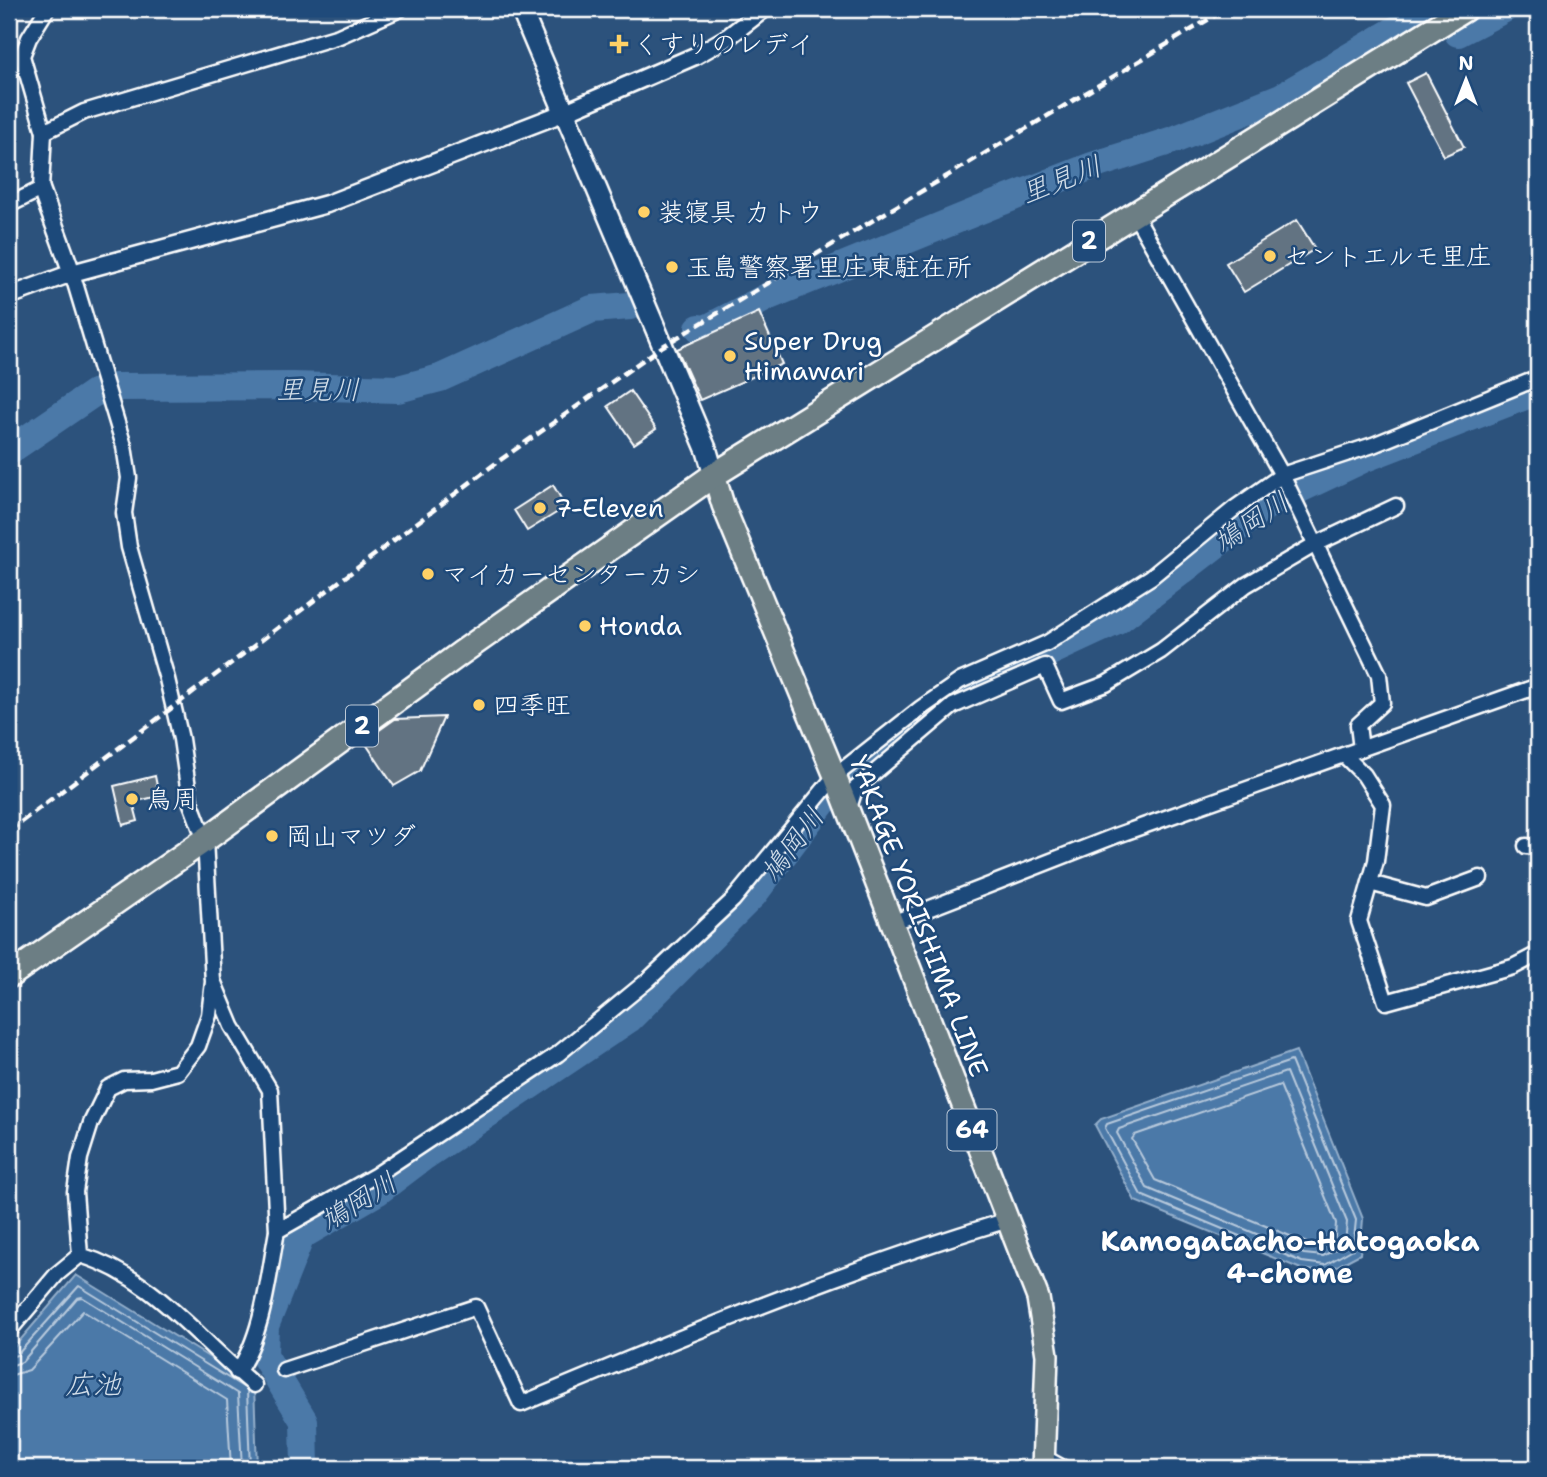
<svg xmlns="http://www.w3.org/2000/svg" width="1547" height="1477" viewBox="0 0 1547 1477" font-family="'Shantell Sans','Klee One',sans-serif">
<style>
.water{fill:#4c79a8;stroke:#94afcb;stroke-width:2}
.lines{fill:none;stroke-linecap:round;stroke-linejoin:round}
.shore{stroke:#b7c9dc;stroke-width:2}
.river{stroke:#4c79a8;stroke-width:28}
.building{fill:#627382;stroke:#fff;stroke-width:2}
.minor-casing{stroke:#fff;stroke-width:19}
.tertiary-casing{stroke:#fff;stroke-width:21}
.secondary-casing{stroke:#fff;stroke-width:24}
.primary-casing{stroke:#fff;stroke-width:26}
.trunk-casing{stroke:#fff;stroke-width:28}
.minor{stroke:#1f4a7a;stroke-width:14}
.tertiary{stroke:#1f4a7a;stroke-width:16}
.secondary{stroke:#1f4a7a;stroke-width:19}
.primary{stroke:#6c7e84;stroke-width:21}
.trunk{stroke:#6c7e84;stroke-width:23}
.rail{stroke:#fff;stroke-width:4.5;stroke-dasharray:10 5;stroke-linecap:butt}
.poi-dot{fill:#ffd166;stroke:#1f4a7a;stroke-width:2.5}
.labels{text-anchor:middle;stroke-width:5;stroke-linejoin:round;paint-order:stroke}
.shield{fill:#1f4a7a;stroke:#bcc9d7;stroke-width:2}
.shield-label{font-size:24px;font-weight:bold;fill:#fff}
.poi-label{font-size:26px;fill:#fff;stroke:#1f4a7a;text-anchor:start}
.street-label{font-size:26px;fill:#fff;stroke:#1f4a7a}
.water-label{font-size:28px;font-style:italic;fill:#d2dee9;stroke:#1f4a7a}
.neighbourhood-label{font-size:28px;font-weight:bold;fill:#fff;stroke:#1f4a7a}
</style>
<rect width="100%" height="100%" fill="#2c527c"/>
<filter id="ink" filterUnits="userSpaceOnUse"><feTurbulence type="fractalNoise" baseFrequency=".0143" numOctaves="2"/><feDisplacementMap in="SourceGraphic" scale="14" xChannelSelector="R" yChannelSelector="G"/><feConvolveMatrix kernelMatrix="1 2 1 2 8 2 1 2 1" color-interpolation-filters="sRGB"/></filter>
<g filter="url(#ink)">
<!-- water -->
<g class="water">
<path d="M1296,1051L1363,1219L1360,1254L1326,1272L1301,1269L1135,1201L1095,1125L1101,1119Z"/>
<path d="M76,1275L254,1385L257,1468H9V1353Z"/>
</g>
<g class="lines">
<!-- shore -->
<g class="shore">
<path d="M1291,1061L1356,1220L1353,1249L1325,1265L1302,1262L1141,1195L1105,1128L1107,1124Z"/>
<path d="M1286,1072L1347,1222L1345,1244L1323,1256L1304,1254L1147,1188L1117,1133L1119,1129Z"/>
<path d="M1280,1085L1336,1223L1335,1237L1321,1245L1307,1243L1155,1180L1132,1139L1135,1135Z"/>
<path d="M9,1357L17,1355L79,1286L243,1387"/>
<path d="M9,1366L22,1362L77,1298L82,1297L238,1394L242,1468"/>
<path d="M9,1376L29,1370L83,1311L227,1400L231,1468"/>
<path d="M247,1390L250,1468"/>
</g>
<!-- river -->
<g class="river">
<path d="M1458,33L1504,9"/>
<path d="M699,328L706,329L769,296L990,206L1092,166L1176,139L1281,97L1417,17"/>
<path d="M9,451L94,393L115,387L293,386L398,389L440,378L592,309L630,306"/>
<path d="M305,1468L304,1421L264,1355L265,1326L301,1236L377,1192L422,1158L629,1019L753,895L826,798L953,697L1117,621L1270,503L1363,459L1538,391"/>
</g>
</g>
<!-- building -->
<g class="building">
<path d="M1426,73L1464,147L1444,156L1406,83Z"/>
<path d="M1297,220L1315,249L1244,292L1226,263Z"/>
<path d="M759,312L782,364L700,400L677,349Z"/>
<path d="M630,391L656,429L634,444L608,406Z"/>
<path d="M553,485L566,507L527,531L514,510Z"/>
<path d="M444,717L420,771L394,786L364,741L395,719Z"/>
<path d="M155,776L159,796L133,802L138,821L123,825L114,786Z"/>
</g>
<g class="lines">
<!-- minor casing -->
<g class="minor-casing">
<g id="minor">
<path d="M44,132L84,112L339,36L400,9"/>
<path d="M9,205L41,189L44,132L22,56L29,38L47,9"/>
<path d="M1134,213L1282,475L1379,675L1382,703L1358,725L1361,749"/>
<path d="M72,273L124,446L129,478L124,513L129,547L167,679L181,739L190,801L205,840L213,982L209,1015L198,1046L178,1072L151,1079L124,1080L108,1088L91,1123L80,1158L75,1192L80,1255"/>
<path d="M1344,755L1364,775L1383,805L1376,861L1359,921L1386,1002L1513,967L1538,954"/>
<path d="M848,811L855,789L953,706L1045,666L1061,701L1106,684L1161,651L1246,585L1314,545L1396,506"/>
<path d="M1526,846L1538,847"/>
<path d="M1370,883L1426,898L1480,878"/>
<path d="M892,923L1115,836L1538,686"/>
<path d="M214,983L232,1026L270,1090L277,1231"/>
<path d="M9,1331L57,1274L80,1255C152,1276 198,1339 254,1385"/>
<path d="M284,1370L476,1307L521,1404C681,1337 841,1270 1008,1220"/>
<path d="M237,1372C263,1337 269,1273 277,1231L376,1175L558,1054L647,981L733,900L835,776L921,708L960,681L1047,643L1151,577L1235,508L1282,475L1373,445L1538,378"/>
<path d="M1043,1457L1063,1468"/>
</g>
</g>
<!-- tertiary casing -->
<g class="tertiary-casing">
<g id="tertiary">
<path d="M41,189L72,273"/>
<path d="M9,296L72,273L327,204L563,113L695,56L728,37L764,9"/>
</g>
</g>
<!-- secondary casing -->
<g class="secondary-casing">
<path id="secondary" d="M521,9L707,451L714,475"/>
</g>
<!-- primary casing -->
<g class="primary-casing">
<path id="primary" d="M714,475L723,505L835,776L1038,1298L1047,1355L1043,1468"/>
</g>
<!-- trunk casing -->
<g class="trunk-casing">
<path id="trunk" d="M9,976L205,840L461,653L714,475L1465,9"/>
</g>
<!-- minor -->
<use href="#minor" class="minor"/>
<!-- tertiary -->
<use href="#tertiary" class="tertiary"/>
<!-- secondary -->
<use href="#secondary" class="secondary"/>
<!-- primary -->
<use href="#primary" class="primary"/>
<!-- trunk -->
<use href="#trunk" class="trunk"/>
<!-- rail -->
<path class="rail" d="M9,831L496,463L663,346L1226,9"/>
</g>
</g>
<!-- markers -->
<g class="poi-dot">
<path d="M615.5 33.5h7v7h7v7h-7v7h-7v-7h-7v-7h7z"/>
<circle cx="644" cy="212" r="7"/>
<circle cx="1270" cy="256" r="7"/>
<circle cx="672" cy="267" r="7"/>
<circle cx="730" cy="356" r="7"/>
<circle cx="540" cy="508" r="7"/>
<circle cx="428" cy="574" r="7"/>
<circle cx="585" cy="626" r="7"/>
<circle cx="479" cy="705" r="7"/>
<circle cx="132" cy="799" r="7"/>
<circle cx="272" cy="836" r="7"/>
</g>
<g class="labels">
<!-- shield labels -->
<g class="shield">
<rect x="1073" y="220.5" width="32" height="41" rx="5"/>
<rect x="346" y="705.5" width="32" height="41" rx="5"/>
<rect x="947.5" y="1109.5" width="49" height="41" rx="5"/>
</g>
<g class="shield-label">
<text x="1089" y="249">2</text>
<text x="362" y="734">2</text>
<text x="972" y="1138">64</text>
</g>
<!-- poi labels -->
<g class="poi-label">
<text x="633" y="53">くすりのレデイ</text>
<text x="658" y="221">装寝具 カトウ</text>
<text x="1284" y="265">セントエルモ里庄</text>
<text x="686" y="276">玉島警察署里庄東駐在所</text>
<text x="744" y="350">Super Drug<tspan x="744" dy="30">Himawari</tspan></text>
<text x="554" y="517">7-Eleven</text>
<text x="442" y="583">マイカーセンターカシ</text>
<text x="599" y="635">Honda</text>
<text x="493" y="714">四季旺</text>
<text x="146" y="808">鳥周</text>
<text x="286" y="845">岡山マツダ</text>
</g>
<!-- street labels -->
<g class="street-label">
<text transform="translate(919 916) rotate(69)" y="9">YAKAGE YORISHIMA LINE</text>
</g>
<!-- water labels -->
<g class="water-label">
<text transform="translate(1061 179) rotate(-21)" y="10">里見川</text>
<text x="318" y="399">里見川</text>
<text transform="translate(1251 522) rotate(-34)" y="10">鳩岡川</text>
<text transform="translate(792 844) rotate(-53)" y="10">鳩岡川</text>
<text transform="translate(358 1201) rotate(-32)" y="10">鳩岡川</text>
<text x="93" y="1394">広池</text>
</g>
<!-- neighbourhood labels -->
<g class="neighbourhood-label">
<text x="1290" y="1251">Kamogatacho-Hatogaoka<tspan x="1290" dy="32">4-chome</tspan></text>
</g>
</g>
<!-- margin -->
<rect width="1547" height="1477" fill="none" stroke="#1f4a7a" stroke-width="35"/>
<rect x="18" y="18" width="1512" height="1442" fill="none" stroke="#fff" stroke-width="2.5" filter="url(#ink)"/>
<!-- north arrow -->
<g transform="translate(1466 80)" stroke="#1f4a7a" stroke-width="5" paint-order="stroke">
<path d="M0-5L12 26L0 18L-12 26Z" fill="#ffffff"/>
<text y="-10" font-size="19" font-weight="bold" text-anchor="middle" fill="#ffffff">N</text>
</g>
</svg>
